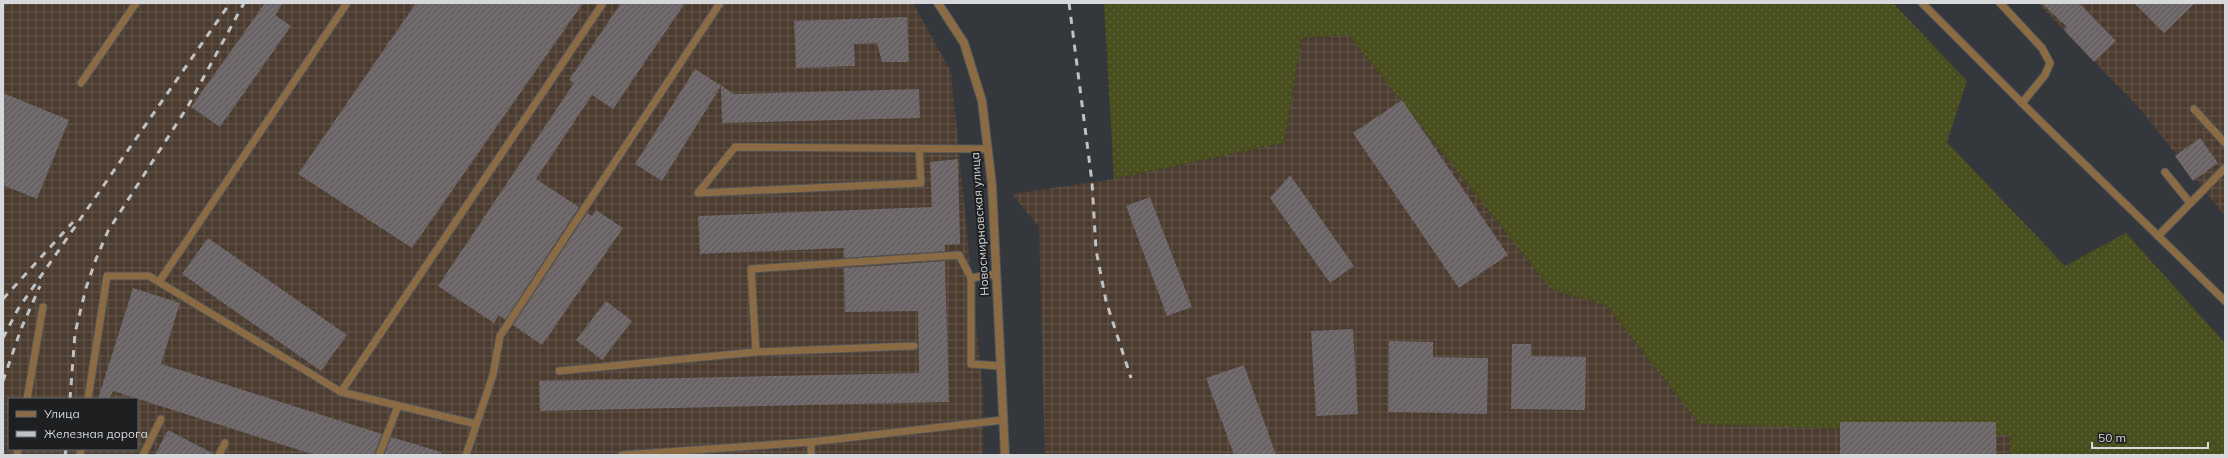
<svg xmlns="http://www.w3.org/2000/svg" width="2228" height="458" viewBox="0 0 2228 458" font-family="Mulish,sans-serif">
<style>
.industrial{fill:url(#industrial-grid);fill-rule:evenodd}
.grass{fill:url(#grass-dots)}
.building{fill:url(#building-hatch)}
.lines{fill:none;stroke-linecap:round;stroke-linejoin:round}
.service-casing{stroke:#515559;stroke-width:9}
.tertiary-casing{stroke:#515559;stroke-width:10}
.service{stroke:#8b6b44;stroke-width:7}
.tertiary{stroke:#8b6b44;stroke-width:8}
.rail{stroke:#bfc2c5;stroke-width:3;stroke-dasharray:7 7;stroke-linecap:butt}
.labels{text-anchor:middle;stroke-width:4;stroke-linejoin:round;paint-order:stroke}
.street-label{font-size:12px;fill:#d6d8db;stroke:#1d1f21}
</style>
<defs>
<pattern id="industrial-grid" width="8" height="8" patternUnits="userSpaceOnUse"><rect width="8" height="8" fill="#4b3c2f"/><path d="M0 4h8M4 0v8" fill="none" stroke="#64574d"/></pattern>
<pattern id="grass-dots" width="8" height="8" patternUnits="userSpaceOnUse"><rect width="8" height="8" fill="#484e1d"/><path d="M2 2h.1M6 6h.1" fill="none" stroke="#62673d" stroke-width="1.8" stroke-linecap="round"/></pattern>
<pattern id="building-hatch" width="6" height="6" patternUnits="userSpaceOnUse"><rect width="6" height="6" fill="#6a6466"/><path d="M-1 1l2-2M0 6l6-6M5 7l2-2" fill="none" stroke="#7f797b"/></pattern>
</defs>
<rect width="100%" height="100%" fill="#34383c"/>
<!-- industrial -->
<g class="industrial">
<path d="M3,3H913L951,72L983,393V455H3ZM9,399H137V449H9Z"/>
<path d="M2038,3H2225V216L2141,110Z"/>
<path d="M1349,35L1551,289L1607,306L1699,424L2011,435L2010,455H1045L1039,227L1012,194L1114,179L1284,143L1302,38Z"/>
</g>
<!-- grass -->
<path class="grass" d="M1104,3H1893L1967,81L1947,142L2065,266L2126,233L2225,343V455H2010V435L1699,424L1607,306L1551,289L1349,35L1302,38L1284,143L1114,179Z"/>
<!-- building -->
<g class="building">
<path d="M265,3H283L275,15L291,26L220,127L191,107Z"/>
<path d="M416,3H583L412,248L298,174Z"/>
<path d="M621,3H685L613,109L592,95L536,179L579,207L505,320L499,315L494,323L438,286L574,83L569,80Z"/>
<path d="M2041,3H2079L2116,41L2094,62L2064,30L2067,27Z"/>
<path d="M2134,3H2195L2164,33Z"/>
<path d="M907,17L909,62H882L877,43L854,44L855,66L796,68L794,21Z"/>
<path d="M695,69L734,94L919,89L920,118L722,123L721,86L662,181L635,164Z"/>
<path d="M3,93L69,120L37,199L3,185Z"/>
<path d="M1402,100L1508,255L1459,288L1353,133Z"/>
<path d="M2200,138L2218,163L2193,181L2175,156Z"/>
<path d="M958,159L960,244L945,245V251L844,258V248L700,254L698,216L932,207L930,162Z"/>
<path d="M1290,175L1354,266L1330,283L1270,198Z"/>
<path d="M1150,197L1192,307L1167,316L1126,206Z"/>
<path d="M596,210L623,228L542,345L513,325L587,213L592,216Z"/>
<path d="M208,238L347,335L321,371L182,274Z"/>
<path d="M945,261L949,402L540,411L539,381L919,373L918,311L845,312L844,268Z"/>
<path d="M133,288L180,303L161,364L382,434L374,455H315L113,391L109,399H98Z"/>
<path d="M606,301L632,321L602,360L576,340Z"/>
<path d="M1353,329L1358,414L1316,416L1311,331Z"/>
<path d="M1389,341L1433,342V357L1488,358L1487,414L1388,412Z"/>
<path d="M1512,344H1531V356L1586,357L1585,410L1511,409Z"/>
<path d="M1244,365L1276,455H1234L1206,378Z"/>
<rect x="1840" y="422" width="156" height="33"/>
<path d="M168,430L214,454V455H155Z"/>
<path d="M391,437L441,452V455H384Z"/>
</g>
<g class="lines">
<!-- service casing -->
<g class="service-casing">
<g id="service">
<path d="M1922,3L2039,120L2225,301"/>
<path d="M2000,3L2042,48L2050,63L2045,75L2022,103"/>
<path d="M81,83L136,3"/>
<path d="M2194,109L2225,143"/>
<path d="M919,148L921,183L698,193L735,147L987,149"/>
<path d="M2165,172L2190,203"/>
<path d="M2158,236L2225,168"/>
<path d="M996,274L971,278V364L1001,366"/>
<path d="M159,282L347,3"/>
<path d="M756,352L751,269L959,255L971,278"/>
<path d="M559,371L756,352L914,346"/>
<path d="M341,392L603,3"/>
<path d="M27,399L43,307"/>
<path d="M88,399L107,276H149L341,392L476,424"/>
<path d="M17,455L18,449"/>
<path d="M80,455L81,449"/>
<path d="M143,455L161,419"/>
<path d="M219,455L225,443"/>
<path d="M379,455L398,406"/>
<path d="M466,455L493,375L500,336L720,3"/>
<path d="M622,455L811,442"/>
<path d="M811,455V442L1003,420"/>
</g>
</g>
<!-- tertiary casing -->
<g class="tertiary-casing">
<path id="tertiary" d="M938,3L964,43L982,101L992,185L1005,455"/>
</g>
<!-- service -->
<use href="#service" class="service"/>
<!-- tertiary -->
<use href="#tertiary" class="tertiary"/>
<!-- rail -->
<g class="rail">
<path d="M1069,3L1092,182L1096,250L1106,301L1131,378"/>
<path d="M3,299L73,222"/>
<path d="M3,338L18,309L230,3"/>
<path d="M3,381L21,329L40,286"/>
<path d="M70,399L75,333L86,288L96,259L108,231L188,106L244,3"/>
<path d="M65,455L66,449"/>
</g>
</g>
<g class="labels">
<!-- street labels -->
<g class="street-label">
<text transform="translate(980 224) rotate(-94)" y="4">Новосмирновская улица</text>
</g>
</g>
<!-- border -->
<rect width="2228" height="458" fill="none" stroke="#d6d8db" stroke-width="8"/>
<!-- legend -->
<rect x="8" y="398" width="130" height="52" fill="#1d1f21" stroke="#67696b"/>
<rect x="16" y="411" width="20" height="6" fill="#8b6b44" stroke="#67696b"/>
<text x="44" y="418" font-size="12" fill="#d6d8db">Улица</text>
<rect x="16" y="431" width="20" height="6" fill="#bfc2c5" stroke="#67696b"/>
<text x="44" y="438" font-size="12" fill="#d6d8db">Железная дорога</text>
<!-- scale -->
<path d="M2092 442v6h116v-6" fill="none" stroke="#d6d8db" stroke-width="2"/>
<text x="2098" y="442" font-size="12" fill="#d6d8db" stroke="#1d1f21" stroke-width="3" paint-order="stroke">50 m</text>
</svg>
